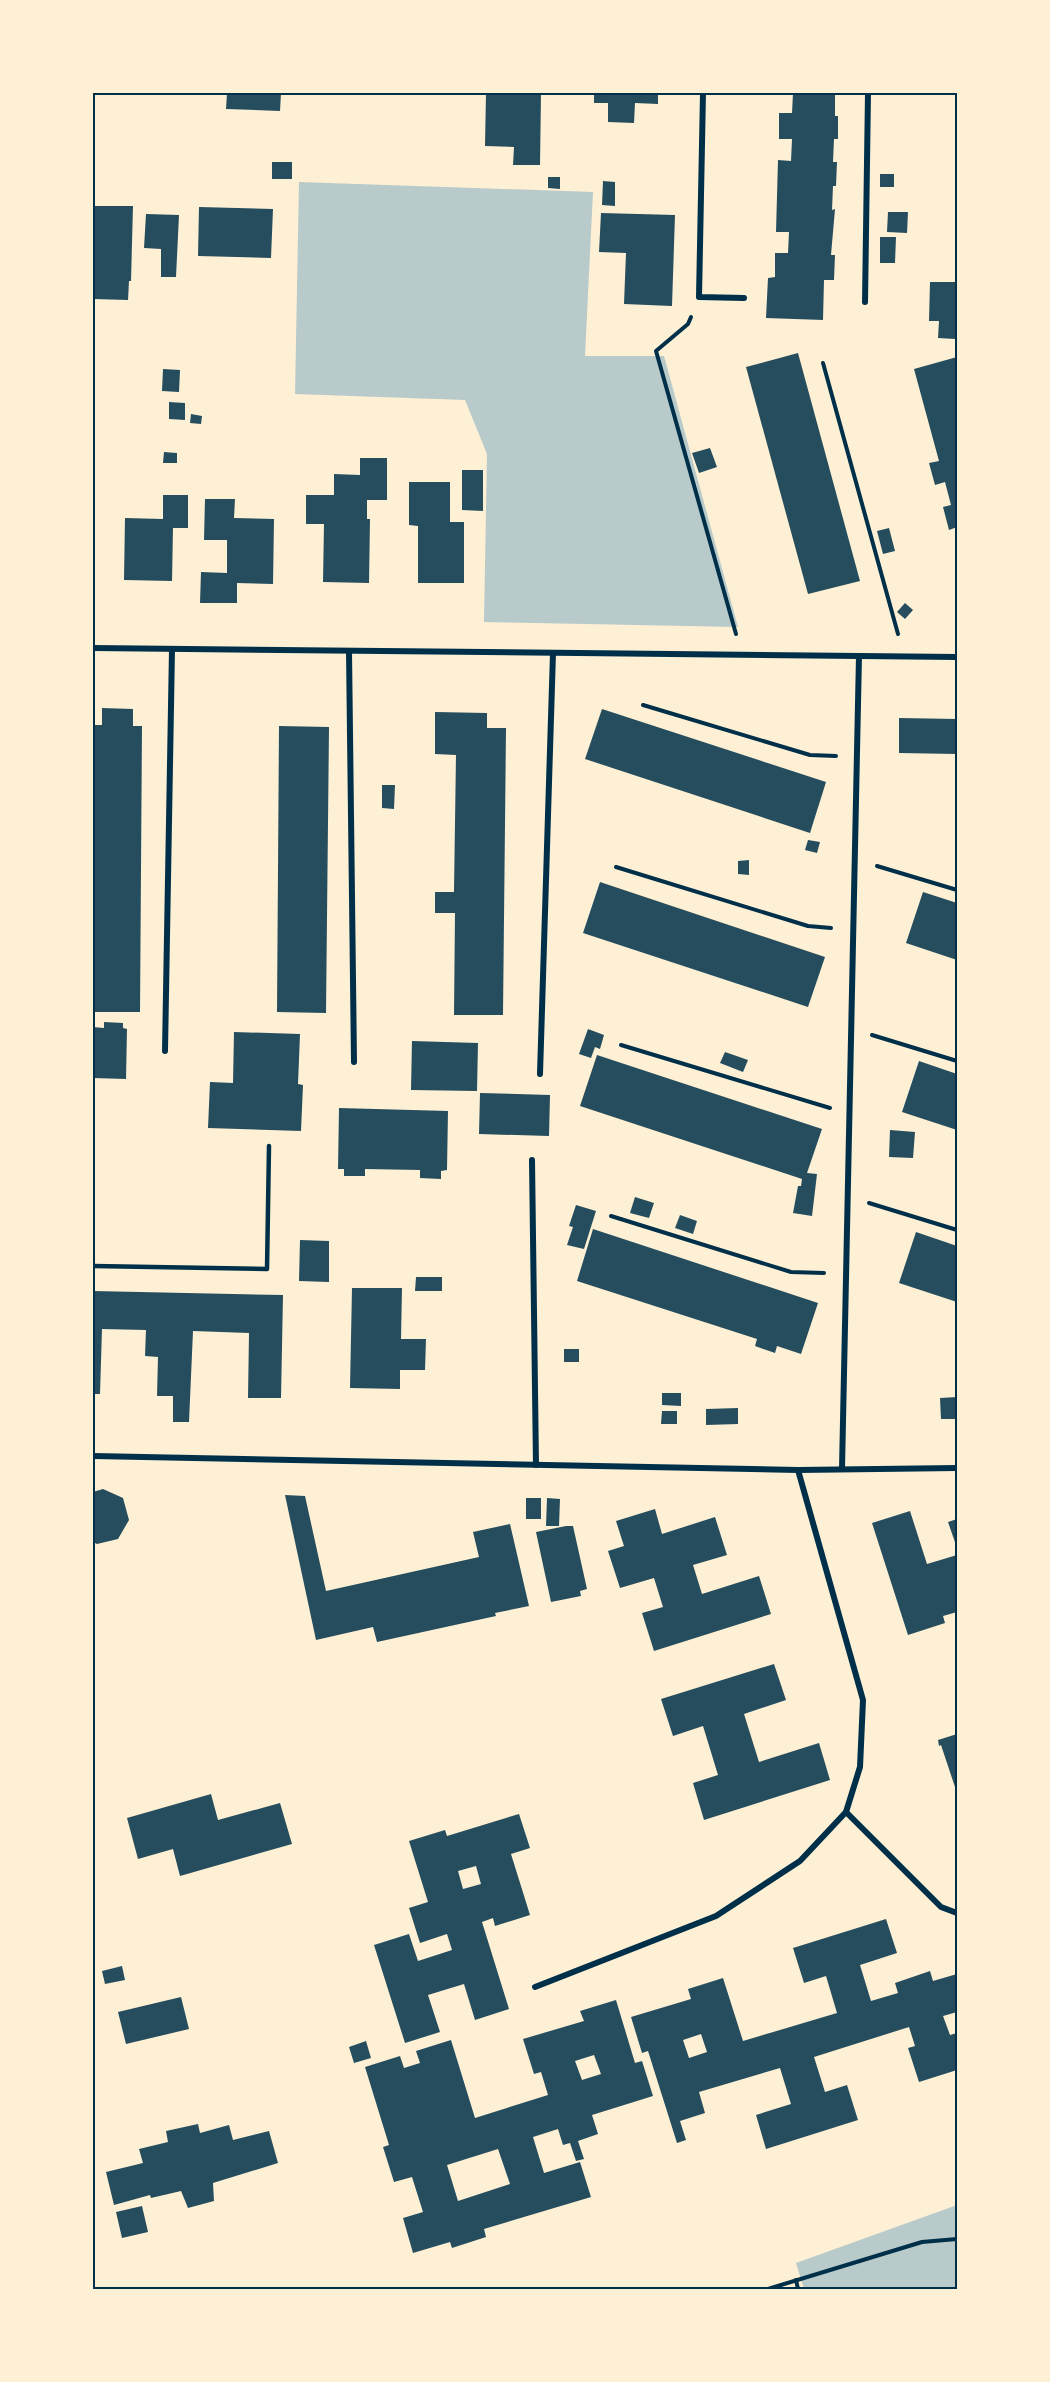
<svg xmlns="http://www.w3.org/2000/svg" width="1050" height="2382" viewBox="0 0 1050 2382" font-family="'Alegreya Sans',sans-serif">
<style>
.green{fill:#b9caca}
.building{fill:#264d5e;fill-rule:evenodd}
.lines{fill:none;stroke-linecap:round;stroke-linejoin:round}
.path{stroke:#003049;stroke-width:4}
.service{stroke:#003049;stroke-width:4.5}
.minor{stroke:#003049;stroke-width:6}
.neatline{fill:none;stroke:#003049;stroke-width:2}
</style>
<rect width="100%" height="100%" fill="#fdf0d5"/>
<!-- green -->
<g class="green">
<path d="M299,182L593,192L585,356H664L738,627L484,622L487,454L465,400L295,394Z"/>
<path d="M957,2205V2289H804L796,2263Z"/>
</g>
<!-- building -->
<g class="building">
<path d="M227,93H281L280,111L226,109Z"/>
<path d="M486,93H541L540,165H513L514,147L485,146Z"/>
<path d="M594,93H658V104L635,103L634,123L608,122V103H594Z"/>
<path d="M793,93H835V116H838V139H834L833,162H837L836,186H833L832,210L835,209L831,255H835L834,280H824L823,320L766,318L768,278L775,277V253H788L789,232H776L778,160L791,161L792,139H779V113H792Z"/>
<rect x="272" y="162" width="20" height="17"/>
<rect x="880" y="174" width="14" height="13"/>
<path d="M548,177H560V189L548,188Z"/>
<path d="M603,181L615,182V206L602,205Z"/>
<path d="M93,206H133L131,281H129L128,300L93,299Z"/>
<path d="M199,207L273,209L271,258L198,256Z"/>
<path d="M888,212H908L907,233L887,232Z"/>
<path d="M601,213L675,215L672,306L624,304L626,253L599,252Z"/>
<path d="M146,214L179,215L176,277H161V249L144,248Z"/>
<path d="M880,237H896L895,263H880Z"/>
<path d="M930,282H957L955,339L938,338L939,321H929Z"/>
<path d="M798,353L860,581L808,594L746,367Z"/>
<path d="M957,357V527L949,530L943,507L951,505L945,482L935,485L929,463L939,461L914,369Z"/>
<path d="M163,369L180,370L179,392L162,391Z"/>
<path d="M169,402L185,403V420L169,419Z"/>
<path d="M191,414L202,416L201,424L190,423Z"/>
<path d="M710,448L717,467L699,473L692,453Z"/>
<path d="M164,452L177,453V463H163Z"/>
<path d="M360,458H387V500H367V519H370L369,583L323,582L324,524H306V495H334V474L360,475Z"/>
<path d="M462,470H483V511L462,510Z"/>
<path d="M409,482H450V522H464V583H418V526L409,525Z"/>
<path d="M163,495H188V528H173L172,581L124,580L125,518L163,519Z"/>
<path d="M205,499H235L234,518L274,519L273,584L237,583V603H200L201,572L227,573V540H204Z"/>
<path d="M889,528L895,551L883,554L877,531Z"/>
<path d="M905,603L913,610L905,619L897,612Z"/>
<path d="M102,708L133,709V726H142L140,1012H93V725H102Z"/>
<path d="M602,709L826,782L810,833L585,759Z"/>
<path d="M435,712L487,713V728H506L503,1015H454L455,913H435V892H454L456,755L435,754Z"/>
<path d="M899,718L957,719V754L899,753Z"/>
<path d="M279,726L329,727L326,1013L277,1012Z"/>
<path d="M382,785H395L394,809L382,808Z"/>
<path d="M808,840L820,842L817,853L805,850Z"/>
<path d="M749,860V875L738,874V861Z"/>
<path d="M600,882L825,957L808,1007L583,933Z"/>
<path d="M923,892L957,903V960L906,943Z"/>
<path d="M104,1022L123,1023V1028L127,1029L126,1079L93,1078V1027L104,1028Z"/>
<path d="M588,1029L604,1035L600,1049L595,1047L591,1058L579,1054Z"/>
<path d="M234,1032L300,1034L298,1084L303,1085L301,1131L208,1128L210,1082L233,1083Z"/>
<path d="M412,1041L478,1043L477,1091L411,1090Z"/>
<path d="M725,1052L748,1060L743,1072L720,1063Z"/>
<path d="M597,1055L822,1129L807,1173L817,1174L812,1216L793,1213L798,1186H801L802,1179L580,1106Z"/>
<path d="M919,1061L957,1074V1130L902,1112Z"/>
<path d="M480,1093L550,1095L549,1136L479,1134Z"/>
<path d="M339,1108L448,1111L447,1170L441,1171V1179L420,1178V1170L365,1169V1176H344V1169H338Z"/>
<path d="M890,1130L915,1132L913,1158L889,1157Z"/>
<path d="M635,1197L654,1203L649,1218L630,1213Z"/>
<path d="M576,1205L596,1211L584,1249L567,1245L573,1227L569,1226Z"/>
<path d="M680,1215L697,1221L693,1234L675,1228Z"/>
<path d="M593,1229L818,1303L801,1354L777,1346L775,1353L755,1346L757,1339L577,1281Z"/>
<path d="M916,1232L957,1246V1302L899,1283Z"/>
<path d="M300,1240L329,1241V1282L299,1281Z"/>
<path d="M416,1277H442V1291H415Z"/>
<path d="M352,1288H402L401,1339H426L425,1370H400V1389L350,1388Z"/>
<path d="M93,1291L283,1295L281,1398H248L249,1333L193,1331L189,1422H173V1396H157L158,1357L145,1356L146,1330L102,1329L100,1394H93Z"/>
<rect x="564" y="1349" width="15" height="13"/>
<path d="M662,1393H681V1406L662,1405Z"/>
<path d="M957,1397V1419H941L940,1398Z"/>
<path d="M738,1408V1424L706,1425V1409Z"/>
<path d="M662,1411H677V1424H661Z"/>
<path d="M103,1489L123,1498L129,1520L118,1539L97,1544L93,1542V1492Z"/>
<path d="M285,1495L305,1496L326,1591L479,1557L473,1532L510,1524L529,1606L495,1613L496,1616L377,1642L373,1627L316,1640Z"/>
<rect x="526" y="1498" width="15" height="21"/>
<path d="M547,1498L560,1499L559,1526H546Z"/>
<path d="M655,1509L662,1534L715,1517L727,1555L693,1565L702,1594L759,1576L771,1614L654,1651L642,1613L663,1607L654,1578L620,1588L608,1551L624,1546L616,1521Z"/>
<path d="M910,1511L927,1564L957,1555V1612L943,1616L945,1623L908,1635L872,1523Z"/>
<path d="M957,1519V1548L948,1522Z"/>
<path d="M566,1526H573L587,1589L580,1591L581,1596L551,1602L536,1532Z"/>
<path d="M774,1664L786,1700L744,1714L759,1762L819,1743L830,1780L704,1820L693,1783L718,1775L703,1726L673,1736L661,1699Z"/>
<path d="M957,1734V1793L941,1745L939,1746L938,1740Z"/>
<path d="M211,1794L218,1820L280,1803L292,1844L180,1876L173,1849L138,1859L127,1818Z"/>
<path d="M519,1814L530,1848L511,1854L530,1915L495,1926L493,1918L482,1922L509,2009L475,2020L464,1984L428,1995L440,2032L405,2043L374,1945L409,1934L418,1961L452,1950L447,1934L420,1943L409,1908L428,1902L409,1841L445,1830L447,1836ZM476,1866L481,1884L463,1889L458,1871Z"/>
<path d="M886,1919L897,1953L860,1965L871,2001L898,1993L895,1983L930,1971L933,1981L957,1974V2012L943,2016L950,2035L957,2033V2070L919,2082L908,2048L915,2046L909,2027L814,2057L825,2092L847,2085L858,2120L766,2149L756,2115L791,2104L780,2068L699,2092L705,2113L680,2121L686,2140L677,2143L648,2051L642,2053L631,2017L691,1999L688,1989L723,1978L743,2041L837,2013L826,1976L804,1983L793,1948ZM701,2034L707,2052L689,2058L683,2040Z"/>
<path d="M122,1966L125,1980L105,1984L102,1971Z"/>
<path d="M181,1997L189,2029L126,2044L118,2012Z"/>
<path d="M616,2000L635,2063L642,2061L653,2096L592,2115L598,2134L578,2141L584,2159L576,2161L570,2143L563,2145L558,2129L533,2137L544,2173L580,2162L591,2197L484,2229L486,2237L452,2248L450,2242L413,2253L403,2218L423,2212L412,2177L394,2182L383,2147L389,2145L365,2067L400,2056L404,2068L420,2063L416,2051L451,2040L475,2118L548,2095L541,2072L534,2074L523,2039L584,2021L580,2011ZM594,2055L601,2074L582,2080L575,2061ZM498,2149L510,2184L458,2201L447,2165Z"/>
<path d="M366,2041L371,2058L354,2063L349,2047Z"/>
<path d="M198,2124L200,2133L229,2125L233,2140L269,2131L278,2163L213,2183L214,2201L188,2208L181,2191L151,2198L150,2195L114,2205L106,2172L143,2163L139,2149L168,2142L166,2131Z"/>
<path d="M142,2206L148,2232L122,2238L116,2212Z"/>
</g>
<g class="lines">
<!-- path -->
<g class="path">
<path d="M691,317L688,324L656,351L736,634"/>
<path d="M823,363L898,634"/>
<path d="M643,705L810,755L836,756"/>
<path d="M877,866L957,890"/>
<path d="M616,867L808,926L831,928"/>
<path d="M872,1035L957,1061"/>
<path d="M621,1045L830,1108"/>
<path d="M869,1203L957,1230"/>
<path d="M611,1216L791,1272L824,1273"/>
<path d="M796,2280L798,2289"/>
<path d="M768,2289L922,2242L957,2239"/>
</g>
<!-- service -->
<path class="service" d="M93,1266L267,1269L269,1146"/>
<!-- minor -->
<g class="minor">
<path d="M703,93L699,297L744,298"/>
<path d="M865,302L868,93"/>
<path d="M93,648L957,657"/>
<path d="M349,651L354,1062"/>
<path d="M165,1051L172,649"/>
<path d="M540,1074L553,653"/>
<path d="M532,1160L536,1465"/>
<path d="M93,1456L798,1470L957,1468"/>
<path d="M842,1469L859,656"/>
<path d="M846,1812L941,1907L957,1913"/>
<path d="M535,1987L716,1916L800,1861L846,1812L860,1767L863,1700L798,1470"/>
</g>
</g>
<!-- border -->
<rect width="1050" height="2382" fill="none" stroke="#fdf0d5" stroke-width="189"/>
<rect x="94" y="94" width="862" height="2194" class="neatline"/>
</svg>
